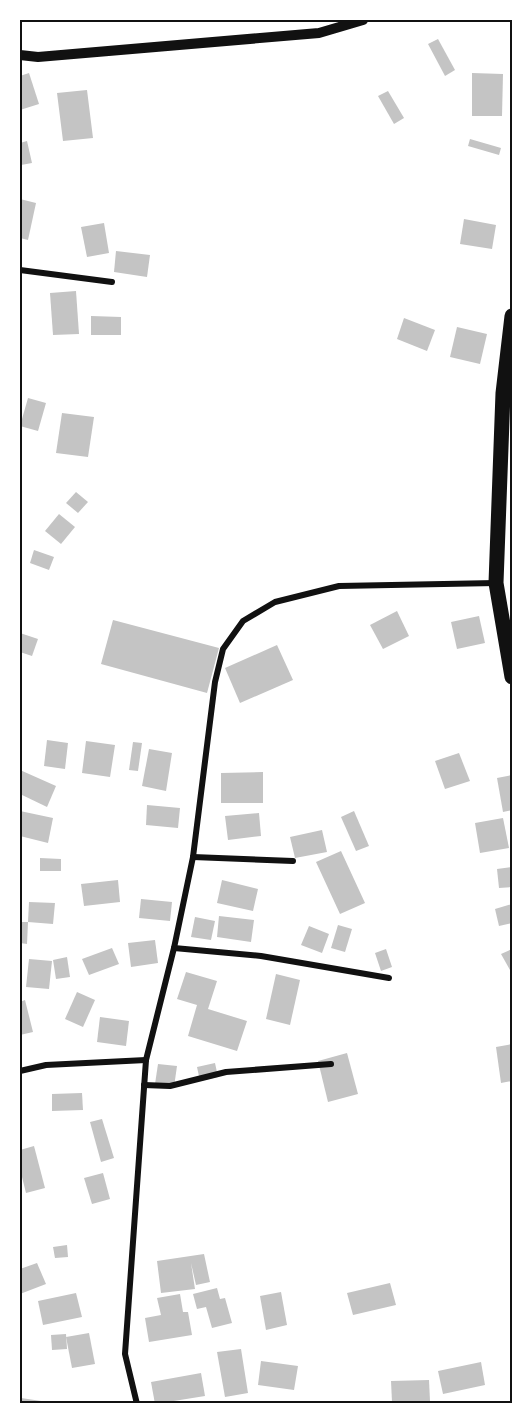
<svg xmlns="http://www.w3.org/2000/svg" width="532" height="1423" viewBox="0 0 532 1423" font-family="'Roboto Condensed',sans-serif">
<style>
.building{fill:#c4c4c4}
.lines{fill:none;stroke-linecap:round;stroke-linejoin:round}
.minor{stroke:#111;stroke-width:6}
.tertiary{stroke:#111;stroke-width:10}
.primary{stroke:#111;stroke-width:15}
.neatline{fill:none;stroke:#111;stroke-width:2}
</style>
<rect width="100%" height="100%" fill="#fff"/>
<!-- building -->
<g class="building">
<path d="M438,39L455,70L445,76L428,44Z"/>
<path d="M29,73L39,104L20,110V76Z"/>
<path d="M472,73L503,74L502,116H472Z"/>
<path d="M87,90L93,138L63,141L57,93Z"/>
<path d="M388,91L404,118L394,124L378,96Z"/>
<path d="M470,139L501,148L499,155L468,146Z"/>
<path d="M27,141L32,163L21,165L20,143Z"/>
<path d="M20,199L36,203L28,240L20,238Z"/>
<path d="M464,219L496,225L492,249L460,244Z"/>
<path d="M104,223L109,253L87,257L81,227Z"/>
<path d="M116,251L150,255L147,277L114,272Z"/>
<path d="M76,291L79,334L53,335L50,293Z"/>
<path d="M91,316L121,317V335H91Z"/>
<path d="M404,318L435,330L427,351L397,339Z"/>
<path d="M457,327L487,334L480,364L450,357Z"/>
<path d="M28,398L46,403L38,431L20,426Z"/>
<path d="M62,413L94,417L88,457L56,453Z"/>
<path d="M76,492L88,502L78,513L66,503Z"/>
<path d="M59,514L75,527L61,544L45,531Z"/>
<path d="M34,550L54,557L49,570L30,563Z"/>
<path d="M397,611L409,636L383,649L370,625Z"/>
<path d="M479,616L485,643L457,649L451,622Z"/>
<path d="M113,620L219,648L207,693L101,664Z"/>
<path d="M20,633L38,639L32,656L20,652Z"/>
<path d="M277,645L293,680L240,703L225,668Z"/>
<path d="M47,740L68,743L65,769L44,766Z"/>
<path d="M86,741L115,745L110,777L82,773Z"/>
<path d="M133,742L142,743L138,771L129,770Z"/>
<path d="M149,749L172,753L166,791L142,786Z"/>
<path d="M459,753L470,781L445,789L435,761Z"/>
<path d="M20,770L56,786L47,807L20,794Z"/>
<path d="M263,772V803H221V773Z"/>
<path d="M512,775V810L503,812L497,778Z"/>
<path d="M147,805L180,808L178,828L146,825Z"/>
<path d="M20,811L53,818L48,843L20,836Z"/>
<path d="M354,811L369,846L356,851L341,817Z"/>
<path d="M259,813L261,836L228,840L225,816Z"/>
<path d="M503,818L509,848L480,853L475,823Z"/>
<path d="M322,830L327,852L295,858L290,837Z"/>
<path d="M341,851L365,903L340,914L316,862Z"/>
<path d="M40,858L61,859V871H40Z"/>
<path d="M512,867V887L499,888L497,869Z"/>
<path d="M118,880L120,902L84,906L81,884Z"/>
<path d="M222,880L258,889L253,911L217,903Z"/>
<path d="M141,899L172,902L170,921L139,918Z"/>
<path d="M29,902L55,903L53,924L28,922Z"/>
<path d="M512,904V923L499,926L495,909Z"/>
<path d="M219,916L254,920L251,942L217,937Z"/>
<path d="M195,917L215,921L211,940L191,937Z"/>
<path d="M20,922H28L27,944L20,943Z"/>
<path d="M338,925L352,929L345,952L331,948Z"/>
<path d="M309,926L329,934L322,953L301,945Z"/>
<path d="M155,940L158,963L131,967L128,943Z"/>
<path d="M112,948L119,964L89,975L82,959Z"/>
<path d="M386,949L392,967L381,971L375,953Z"/>
<path d="M512,949V968L510,970L501,954Z"/>
<path d="M67,957L70,977L56,979L53,960Z"/>
<path d="M29,959L52,961L49,989L26,987Z"/>
<path d="M186,972L217,981L208,1009L247,1021L237,1051L188,1036L197,1005L177,999Z"/>
<path d="M276,974L300,980L290,1025L266,1019Z"/>
<path d="M77,992L95,1000L83,1027L65,1019Z"/>
<path d="M25,1000L33,1032L20,1035V1002Z"/>
<path d="M100,1017L129,1021L126,1046L97,1042Z"/>
<path d="M512,1044V1081L501,1083L496,1047Z"/>
<path d="M347,1053L358,1094L328,1102L318,1061Z"/>
<path d="M215,1063L218,1077L200,1081L197,1067Z"/>
<path d="M158,1064L177,1066L174,1087L155,1084Z"/>
<path d="M82,1093L83,1110L52,1111V1094Z"/>
<path d="M102,1119L114,1158L101,1162L90,1122Z"/>
<path d="M34,1146L45,1188L26,1193L20,1169V1150Z"/>
<path d="M103,1173L110,1199L92,1204L84,1178Z"/>
<path d="M67,1245L68,1257L55,1258L53,1247Z"/>
<path d="M204,1254L210,1282L196,1285L191,1263L195,1289L161,1293L157,1261Z"/>
<path d="M37,1263L46,1284L20,1294V1269Z"/>
<path d="M390,1283L396,1305L353,1315L347,1293Z"/>
<path d="M217,1288L220,1299L225,1298L232,1323L212,1328L206,1307L197,1309L193,1294Z"/>
<path d="M281,1292L287,1325L266,1330L260,1296Z"/>
<path d="M76,1293L82,1317L43,1325L38,1301Z"/>
<path d="M180,1294L183,1312H188L192,1335L149,1342L145,1318L161,1315L157,1298Z"/>
<path d="M89,1333L95,1364L72,1368L66,1337Z"/>
<path d="M66,1334L67,1349L52,1350L51,1335Z"/>
<path d="M241,1349L248,1393L225,1397L217,1352Z"/>
<path d="M261,1361L298,1366L294,1390L258,1385Z"/>
<path d="M481,1362L485,1385L443,1394L438,1371Z"/>
<path d="M201,1373L205,1396L155,1404L151,1382Z"/>
<path d="M429,1380L430,1401L392,1402L391,1381Z"/>
<path d="M21,1398L48,1402L47,1404H20Z"/>
</g>
<g class="lines">
<!-- minor -->
<g class="minor">
<path d="M20,270L112,282"/>
<path d="M193,857L293,861"/>
<path d="M174,948L261,956L389,978"/>
<path d="M20,1071L46,1065L146,1060"/>
<path d="M144,1085L170,1086L226,1072L331,1064"/>
<path d="M137,1404L125,1354L146,1060L174,948L193,857L215,682L223,649L243,621L275,602L339,586L496,583"/>
</g>
<!-- tertiary -->
<path class="tertiary" d="M20,55L38,57L319,33L363,20"/>
<!-- primary -->
<path class="primary" d="M512,316L503,393L496,583L512,677"/>
</g>
<!-- border -->
<rect width="532" height="1423" fill="none" stroke="#ffffff" stroke-width="42"/>
<rect x="21" y="21" width="490" height="1381" class="neatline"/>
</svg>
